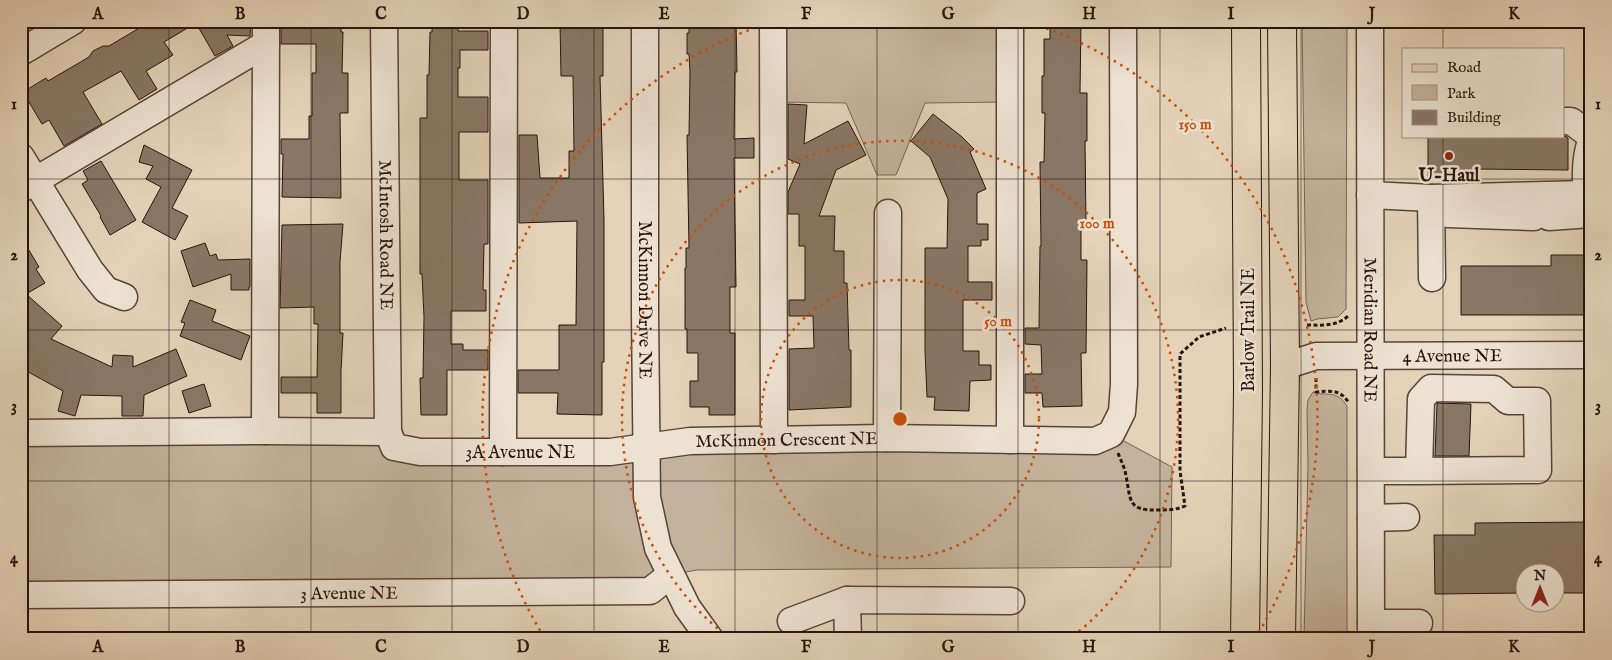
<svg xmlns="http://www.w3.org/2000/svg" width="1612" height="660" viewBox="0 0 1612 660" font-family="'IM FELL English',serif">
<style>
.green{fill:#c4b39c;stroke:#756454}
.building{fill:#897766;stroke:#26140d}
.lines{fill:none;stroke-linecap:round;stroke-linejoin:round}
.minor-casing{stroke:#564438;stroke-width:29}
.major-casing{stroke:#26140d;stroke-width:30}
.path{stroke:#26140d;stroke-width:3;stroke-dasharray:4 2.5;stroke-linecap:butt}
.minor{stroke:#ede2d2;stroke-width:26}
.major{stroke:#e4d3b9;stroke-width:28}
.grid{fill:none;stroke:#26140d;stroke-width:1;stroke-opacity:0.55}
.ring{fill:none;stroke:#cb4f0c;stroke-width:2.5;stroke-dasharray:2.5 5}
.poi-dot{fill:#8f2418;stroke:#ede2d2;stroke-width:2}
.labels{text-anchor:middle;stroke-width:5;stroke-linejoin:round;paint-order:stroke}
.poi-label{font-size:18px;font-weight:bold;fill:#26140d;stroke:#ede2d2}
.street-label{font-size:18px;fill:#26140d;stroke:#ede2d2}
.centre{fill:#cb4f0c;stroke:#ede2d2;stroke-width:2.5}
.ring-label{font-size:15px;text-anchor:middle;font-weight:bold;fill:#cb4f0c;stroke:#ede2d2;stroke-width:5;stroke-linejoin:round;paint-order:stroke}
.neatline{fill:none;stroke:#26140d;stroke-width:2}
.grid-label{font-size:16px;text-anchor:middle;font-weight:bold;fill:#26140d}
</style>
<rect width="100%" height="100%" fill="#e4d3b9"/>
<filter id="stains"><feTurbulence type="fractalNoise" baseFrequency=".004" numOctaves="4"/><feColorMatrix values="0 0 0 0 .2 0 0 0 0 .09 0 0 0 0 .02 0 0 0 .5 -.17"/></filter>
<radialGradient id="worn" r=".72"><stop offset=".6" stop-color="#630" stop-opacity="0"/><stop offset="1" stop-color="#630" stop-opacity=".3"/></radialGradient>
<!-- green -->
<g class="green">
<path d="M773,21H1010V102L925,103L896,175H877L846,103L774,102Z"/>
<path d="M1302,21H1347L1346,309L1338,317L1317,319L1311,321L1306,302Z"/>
<path d="M1313,392C1328,397 1336,389 1347,406V639H1304L1308,465L1307,411L1308,400Z"/>
<path d="M388,432L394,447L1111,434L1172,467L1171,567L697,570L670,575L650,591L21,595V433Z"/>
</g>
<!-- building -->
<g class="building">
<path d="M151,21H251L250,36L227,35L233,46L215,56L196,23L164,42L173,55L146,71L157,89L139,100L121,71L83,92L102,124L64,146L49,120L42,124L23,92L46,78L48,81L89,57L93,51L103,46H109Z"/>
<path d="M281,21H341V32H343L342,73H348V113H340L341,198L282,197L283,154H281V139H309V116H312V73H316V44H281Z"/>
<path d="M432,21H458V31H488V50H460V68H458V97H488V132H459V180H488V244H484L483,290H486V311H451V344H463V350H488V370H447V415H421L420,378H423L424,317L422,274H420V118H427V75H429L430,32H432Z"/>
<path d="M560,21H603V76H600L604,220V362H602V415L557,414L558,393H518V370H559V325H576L577,221L519,223V135H537L540,178H569V151H574L573,76H561Z"/>
<path d="M689,21H736L737,72H735L734,139L754,138V158H734L736,287H730V333H735V415H709V407H690V381H698V353H687V329H685V268H686V248H689L687,135H689L690,72L689,54H687V33H689Z"/>
<path d="M1050,21H1081L1080,93H1087V141H1085L1086,224H1081V260H1087L1086,353H1081L1082,406L1043,407L1042,393H1025V374H1042L1041,345L1025,344V328H1039L1040,246H1041L1040,162H1044L1045,113H1042V76H1044V39H1050Z"/>
<path d="M788,104L807,105L804,144L848,121L866,155L836,170L819,216H835L834,251H844V283H847L849,350H851V407L789,410V349L814,348L813,316H789V300H805V246H799V214H788V192L800,164L788,159Z"/>
<path d="M933,114L962,137L974,149L970,152L986,189L977,193V224H988V240H981V246H968V282H992V300H963V351H979V365H991V380L970,381L969,411L934,410L935,397H927L925,350V248H947L948,199L930,157L911,141Z"/>
<path d="M1428,136H1566L1568,138V170L1475,169V178H1428Z"/>
<path d="M144,145L192,170L172,208L188,216L175,240L142,222L161,187L146,179L153,166L139,162Z"/>
<path d="M101,161L136,220L110,235L100,217L101,216L82,184L88,180L83,171Z"/>
<path d="M343,224L340,262V333H343L341,371V413H317V393H281V377H317L318,324H314V307L280,308L282,225Z"/>
<path d="M21,237L39,267L36,269L45,283L26,294L62,326L51,339L112,367L113,355L133,356V367L176,349L187,376L144,395L143,416H122V396L81,395L75,416L58,411L63,391L21,368Z"/>
<path d="M205,243L210,256L216,254L218,260L250,259V287H249V290H231V274L193,287L181,251Z"/>
<path d="M1551,255H1591V315H1461V266H1551Z"/>
<path d="M190,300L216,310L212,321L250,336L241,360L180,336L185,323L181,322Z"/>
<path d="M204,384L211,406L189,413L182,391Z"/>
<path d="M1437,403L1471,404L1469,456H1435Z"/>
<path d="M1591,522V593H1554V572H1524V593L1435,594L1434,535H1475V523Z"/>
</g>
<g class="lines">
<!-- minor casing -->
<g class="minor-casing">
<g id="minor">
<path id="s1" d="M384,21L388,432L394,447L420,452H610L690,441L887,438L1095,441L1111,434L1122,412L1124,384L1123,21"/>
<path id="s2" d="M645,21V313L647,497L658,548L687,607L710,639"/>
<path d="M773,21L774,440"/>
<path d="M1010,21V440"/>
<path id="s3" d="M1370,21L1371,639"/>
<path d="M21,52L73,21"/>
<path d="M1563,121H1571L1591,136"/>
<path d="M21,157L90,270L106,290L124,297"/>
<path d="M21,189L266,44"/>
<path d="M1370,195L1431,198L1587,194L1591,191"/>
<path d="M1431,198L1432,278"/>
<path d="M1439,205L1448,214L1534,217"/>
<path d="M1589,207C1585,189 1584,159 1591,142"/>
<path d="M1549,217L1591,214"/>
<path id="s4" d="M1285,366L1316,356L1591,355"/>
<path d="M265,431L266,21"/>
<path d="M21,433L265,431L388,432"/>
<path d="M887,438L888,213"/>
<path d="M503,452L504,21"/>
<path d="M1371,471H1419L1421,399L1431,388L1494,389L1508,401H1537L1538,470L1419,471"/>
<path d="M1371,518L1406,517"/>
<path id="s5" d="M21,595L650,591L670,575"/>
<path d="M791,621L847,600"/>
<path d="M1371,623H1419"/>
<path d="M848,639L847,600L1011,601"/>
</g>
</g>
<!-- major casing -->
<g class="major-casing">
<g id="major">
<path d="M1245,639L1248,391L1246,21"/>
<path d="M1281,639L1285,366L1282,21"/>
</g>
</g>
<!-- path -->
<g class="path">
<path d="M1307,325C1322,325 1336,327 1348,316"/>
<path d="M1316,378V392C1331,391 1340,389 1349,403"/>
<path d="M1118,453C1121,461 1125,468 1126,476C1131,500 1127,511 1158,510C1167,510 1176,510 1185,506L1180,471V354L1199,337L1226,328"/>
</g>
<!-- minor -->
<use href="#minor" class="minor"/>
<!-- major -->
<use href="#major" class="major"/>
</g>
<!-- grid -->
<path class="grid" d="M169,21V639M311,21V639M452,21V639M594,21V639M735,21V639M877,21V639M1018,21V639M1160,21V639M1301,21V639M1443,21V49M1443,136V639M21,179H1591M21,330H1591M21,481H1591"/>
<!-- distance rings -->
<g class="ring">
<circle cx="900" cy="419" r="139"/>
<path d="M729 638A278 278 0 1 1 1071 638"/>
<path d="M544 637A417 417 0 0 1 775 21M1025 21A417 417 0 0 1 1256 637"/>
</g>
<!-- markers -->
<circle class="poi-dot" cx="1449" cy="156" r="5"/>
<g class="labels">
<!-- poi labels -->
<g class="poi-label">
<text x="1449" y="181">U-Haul</text>
</g>
<!-- street labels -->
<g class="street-label">
<text dy="6" stroke="none"><textPath href="#s1" startOffset="214">McIntosh Road NE</textPath></text>
<text dy="6" stroke="none"><textPath href="#s2" startOffset="279">McKinnon Drive NE</textPath></text>
<text transform="translate(1248 330) rotate(-90)" y="6">Barlow Trail NE</text>
<text dy="6" stroke="none"><textPath href="#s3" startOffset="309">Meridian Road NE</textPath></text>
<text dy="6" stroke="none"><textPath href="#s4" startOffset="169">4 Avenue NE</textPath></text>
<text dy="6" stroke="none"><textPath href="#s1" startOffset="821">McKinnon Crescent NE</textPath></text>
<text dy="6" stroke="none"><textPath href="#s1" startOffset="554">3A Avenue NE</textPath></text>
<text dy="6" stroke="none"><textPath href="#s5" startOffset="328">3 Avenue NE</textPath></text>
</g>
</g>
<circle cx="900" cy="419" r="8" class="centre"/>
<g class="ring-label">
<text x="1195" y="129">150 m</text>
<text x="1097" y="228">100 m</text>
<text x="998" y="326">50 m</text>
</g>
<!-- margin -->
<rect width="1612" height="660" fill="none" stroke="#e4d3b9" stroke-width="55"/>
<!-- legend -->
<rect x="1402" y="48" width="162" height="90" fill="#ede2d2" stroke="#9d9083"/>
<rect x="1412" y="64" width="25" height="8" fill="#e4d3b9" stroke="#9d9083"/>
<text x="1447" y="72" font-size="15" fill="#26140d">Road</text>
<rect x="1412" y="85" width="25" height="15" fill="#c4b39c" stroke="#9d9083"/>
<text x="1447" y="98" font-size="15" fill="#26140d">Park</text>
<rect x="1412" y="110" width="25" height="15" fill="#897766" stroke="#9d9083"/>
<text x="1447" y="122" font-size="15" fill="#26140d">Building</text>
<!-- north arrow -->
<g transform="translate(1540 588)"><circle r="24" fill="#ede2d2" stroke="#9d9083"/>
<path d="M0-4L9 19L0 12L-9 19Z" fill="#8f2418"/>
<text y="-8" font-size="14" font-weight="bold" text-anchor="middle" fill="#26140d">N</text>
</g>
<rect x="28" y="28" width="1556" height="604" class="neatline"/>
<g class="grid-label">
<text x="98" y="19">A</text>
<text x="240" y="19">B</text>
<text x="381" y="19">C</text>
<text x="523" y="19">D</text>
<text x="664" y="19">E</text>
<text x="806" y="19">F</text>
<text x="948" y="19">G</text>
<text x="1089" y="19">H</text>
<text x="1231" y="19">I</text>
<text x="1372" y="19">J</text>
<text x="1514" y="19">K</text>
<text x="14" y="109">1</text>
<text x="1598" y="109">1</text>
<text x="14" y="260">2</text>
<text x="1598" y="260">2</text>
<text x="14" y="411">3</text>
<text x="1598" y="411">3</text>
<text x="14" y="563">4</text>
<text x="1598" y="563">4</text>
<text x="98" y="652">A</text>
<text x="240" y="652">B</text>
<text x="381" y="652">C</text>
<text x="523" y="652">D</text>
<text x="664" y="652">E</text>
<text x="806" y="652">F</text>
<text x="948" y="652">G</text>
<text x="1089" y="652">H</text>
<text x="1231" y="652">I</text>
<text x="1372" y="652">J</text>
<text x="1514" y="652">K</text>
</g>
<rect width="100%" height="100%" filter="url(#stains)"/>
<rect width="100%" height="100%" fill="url(#worn)"/>
</svg>
